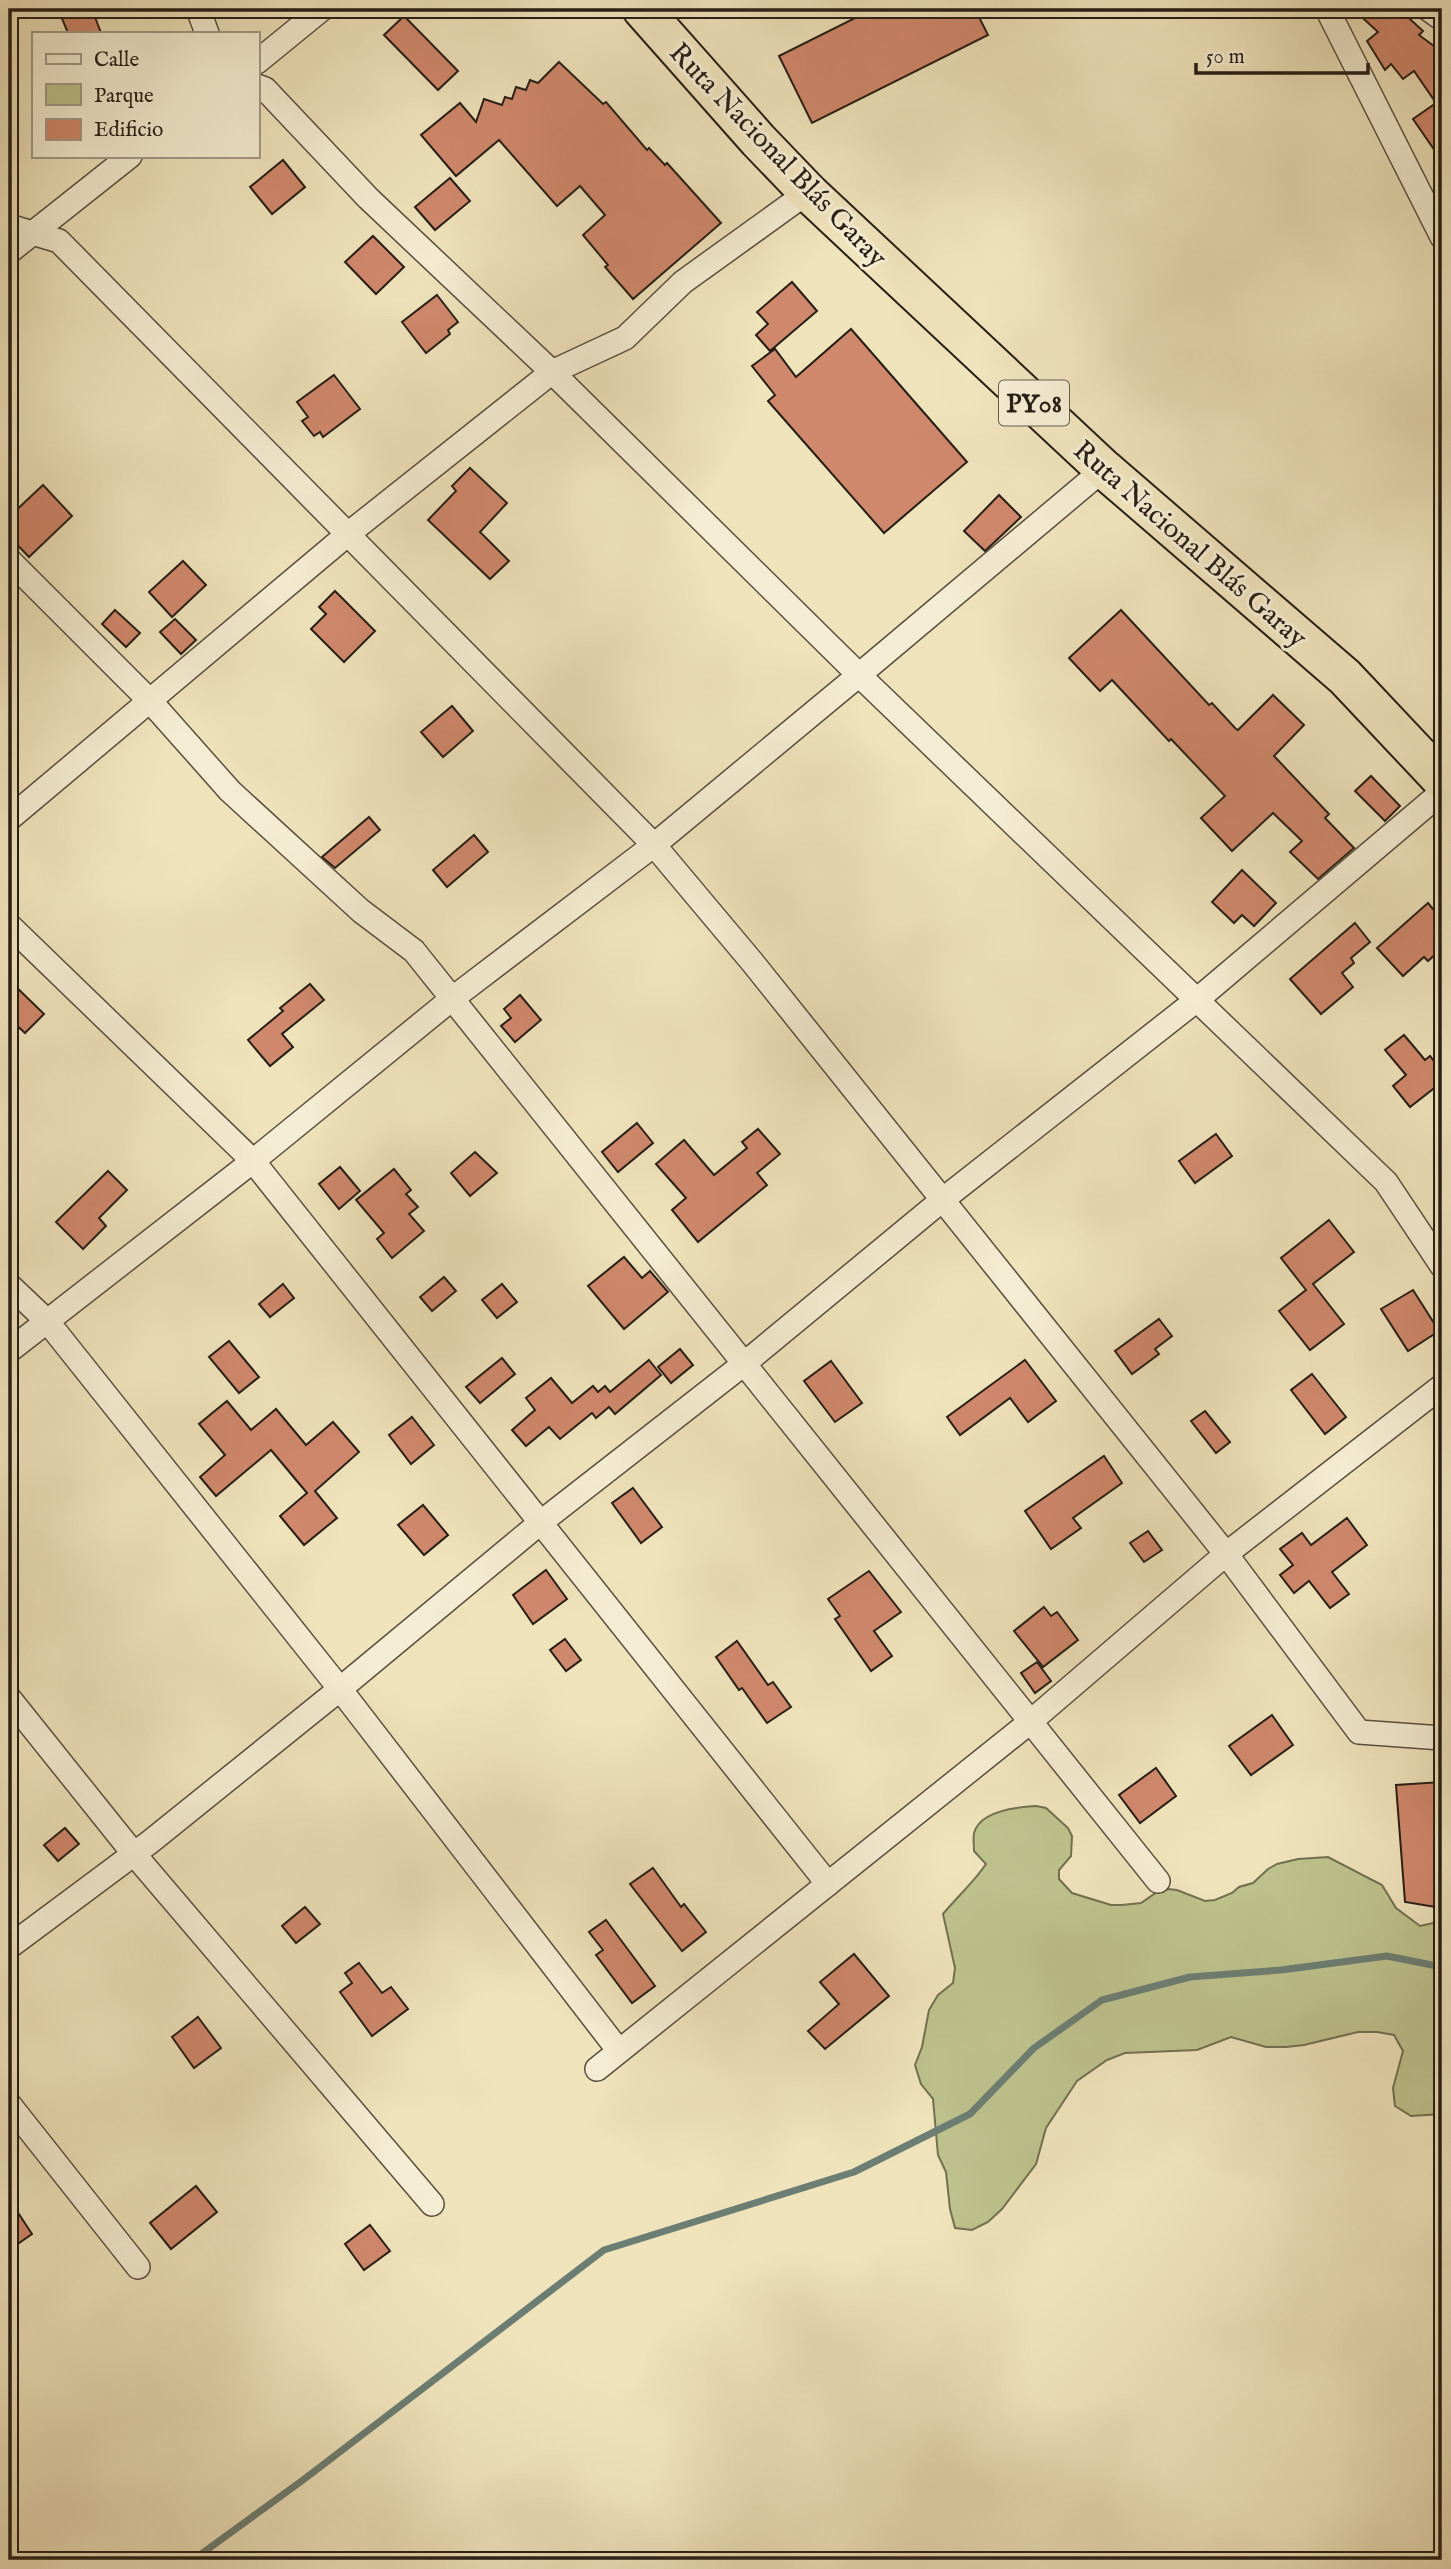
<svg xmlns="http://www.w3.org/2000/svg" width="1451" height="2569" viewBox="0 0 1451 2569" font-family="'IM FELL English',serif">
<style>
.green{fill:#bec28d;stroke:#727051;stroke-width:2}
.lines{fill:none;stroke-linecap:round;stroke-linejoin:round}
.stream{stroke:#6c7e73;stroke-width:7}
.building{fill:#d0886c;stroke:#261e15;stroke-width:2}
.street-casing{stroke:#584f3f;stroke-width:26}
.highway-casing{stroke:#261e15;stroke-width:42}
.street{stroke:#f5edd3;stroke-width:23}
.highway{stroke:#efe3bc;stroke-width:38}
.labels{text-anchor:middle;stroke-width:6;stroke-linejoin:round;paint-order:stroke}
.shield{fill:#f5edd3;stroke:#645c4e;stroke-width:2}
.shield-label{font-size:26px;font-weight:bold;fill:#261e15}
.street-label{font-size:28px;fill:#261e15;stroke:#f5edd3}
</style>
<rect width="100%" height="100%" fill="#efe3bc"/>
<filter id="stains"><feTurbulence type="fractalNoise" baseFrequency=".00286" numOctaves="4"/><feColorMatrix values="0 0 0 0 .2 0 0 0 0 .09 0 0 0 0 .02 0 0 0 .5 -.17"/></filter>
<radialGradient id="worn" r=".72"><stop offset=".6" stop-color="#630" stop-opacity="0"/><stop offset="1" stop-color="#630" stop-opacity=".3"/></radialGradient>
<!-- green -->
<path class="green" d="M1036,1806L1046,1808L1068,1828L1072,1836L1071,1856L1059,1870V1879L1072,1893L1111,1905H1122L1141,1903L1157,1892L1168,1889L1177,1890L1205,1901L1215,1900L1232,1893L1239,1887L1253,1883L1268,1869L1277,1864L1298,1859L1328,1857L1382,1885L1396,1908L1420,1926L1442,1921V2114L1411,2116L1395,2106L1393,2088L1403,2051L1394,2035L1377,2032H1358L1304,2045L1286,2047H1266L1231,2037L1197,2050L1125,2053L1107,2060L1077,2081L1046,2128L1036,2164L1002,2209L988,2222L972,2230L955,2228L950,2209L946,2172L938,2155L933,2099L921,2084L915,2065L922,2047L929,2010L938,1995L953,1983L955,1968L943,1914C957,1897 974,1882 986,1864L974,1851C974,1845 973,1838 974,1833C980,1811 1017,1807 1036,1806Z"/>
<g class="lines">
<!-- stream -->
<path class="stream" d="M193,2560L303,2480L604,2250L854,2172L970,2114L1034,2048L1102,2000L1190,1977L1281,1970L1387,1956L1442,1967"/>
</g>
<!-- building -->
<g class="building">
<path d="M58,9H92L101,33H68Z"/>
<path d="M873,9H975L988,35L812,123L779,56Z"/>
<path d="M1353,9H1399L1423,31L1419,35L1442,52V161L1413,119L1436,103L1414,71L1403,79L1391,64L1385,70L1367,41L1378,32Z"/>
<path d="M404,16L458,71L438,90L384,35Z"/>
<path d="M559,62L603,104L606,102L647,150L649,148L665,165L667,163L721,223L633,299L605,267L608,265L583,235L605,215L580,186L557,206L499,140L456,176L421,135L460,103L476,122L484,99L502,105L505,97L512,99L516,87L526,90L530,80L538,83Z"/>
<path d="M283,160L305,187L272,214L250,187Z"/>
<path d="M450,178L470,201L435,230L415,207Z"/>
<path d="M373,236L404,267L376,294L345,262Z"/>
<path d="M792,282L817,311L770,351L756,335L768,324L757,312Z"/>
<path d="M437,295L458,322L448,330L450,334L426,353L402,322Z"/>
<path d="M851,329L967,462L884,533L768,401L775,395L752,366L775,349L796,377Z"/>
<path d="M334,375L360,409L323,437L320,432L314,436L302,421L308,417L297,402Z"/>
<path d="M470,468L507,503L480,532L509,561L490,579L428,520L456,491L452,486Z"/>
<path d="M43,485L72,516L29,557L9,536V517Z"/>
<path d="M999,495L1021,517L985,551L964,531Z"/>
<path d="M183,561L206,585L172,617L149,592Z"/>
<path d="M335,591L375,631L344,662L311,629L326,614L319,607Z"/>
<path d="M115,610L140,633L126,647L102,624Z"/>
<path d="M1121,610L1209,705L1212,703L1236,729L1238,730L1273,695L1304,725L1274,756L1329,814L1325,818L1354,848L1318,879L1290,852L1302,841L1273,813L1232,851L1201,818L1225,796L1171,739L1169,741L1112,680L1100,691L1069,658Z"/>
<path d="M175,619L196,640L181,654L160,632Z"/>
<path d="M452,706L473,731L443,757L421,732Z"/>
<path d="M1371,776L1400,806L1385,821L1355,791Z"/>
<path d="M369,817L380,830L335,868L322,857Z"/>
<path d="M474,835L488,852L447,887L433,870Z"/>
<path d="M1242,870L1276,903L1254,926L1242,915L1234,923L1212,902Z"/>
<path d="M1428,903L1442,920V948L1428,961L1424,957L1403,976L1377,948Z"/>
<path d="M1355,923L1370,942L1351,958L1354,963L1342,973L1353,987L1321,1014L1290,979Z"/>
<path d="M9,980L44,1014L25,1033L9,1018Z"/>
<path d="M310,984L324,1000L282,1034L293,1047L270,1066L248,1040L283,1011L280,1008Z"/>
<path d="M520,995L541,1020L515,1042L501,1026L511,1018L504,1009Z"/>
<path d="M1404,1035L1425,1060L1430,1056L1442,1072V1082L1410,1107L1393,1086L1406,1075L1385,1050Z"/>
<path d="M637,1123L653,1143L618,1172L602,1152Z"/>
<path d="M758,1129L780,1154L757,1173L767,1185L698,1242L672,1210L686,1198L656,1164L684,1140L714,1175L747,1148L742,1142Z"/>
<path d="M1216,1134L1232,1156L1195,1183L1179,1161Z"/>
<path d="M475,1152L497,1173L470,1196L451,1173Z"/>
<path d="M340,1167L360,1191L339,1209L319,1184Z"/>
<path d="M394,1169L411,1190L406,1194L418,1207L409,1214L424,1231L392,1258L377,1239L384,1233L356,1200Z"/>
<path d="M108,1171L127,1190L99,1218L106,1226L83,1249L56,1222Z"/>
<path d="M1329,1220L1354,1252L1313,1284L1344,1324L1310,1350L1279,1311L1306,1290L1281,1258Z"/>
<path d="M624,1257L642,1278L650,1271L668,1292L624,1329L588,1286Z"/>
<path d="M444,1277L456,1291L432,1311L420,1297Z"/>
<path d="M283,1284L294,1298L270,1317L259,1304Z"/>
<path d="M502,1284L517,1302L497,1318L482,1300Z"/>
<path d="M1413,1290L1439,1331L1408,1351L1381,1309Z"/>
<path d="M1159,1319L1172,1336L1155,1349L1159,1354L1132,1374L1115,1351Z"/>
<path d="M229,1341L259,1377L239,1393L209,1357Z"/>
<path d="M680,1349L693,1365L671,1383L658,1367Z"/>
<path d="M502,1358L515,1374L480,1403L466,1387Z"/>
<path d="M649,1360L661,1375L615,1414L609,1407L596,1418L592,1413L560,1439L549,1427L526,1446L512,1430L535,1410L526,1398L551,1378L572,1403L593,1386L598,1392L605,1386L610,1392Z"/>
<path d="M1025,1360L1056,1401L1028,1422L1010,1398L960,1435L947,1417Z"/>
<path d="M831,1361L862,1403L835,1422L804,1381Z"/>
<path d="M1312,1374L1346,1417L1325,1434L1291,1390Z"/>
<path d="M227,1401L251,1430L276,1409L306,1445L333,1422L359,1452L315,1491L337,1518L304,1545L280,1516L307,1493L271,1450L216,1496L200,1477L225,1455L199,1424Z"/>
<path d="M1205,1411L1230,1442L1216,1453L1191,1421Z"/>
<path d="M412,1417L434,1445L411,1464L389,1435Z"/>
<path d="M1104,1456L1122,1483L1073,1518L1081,1528L1051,1549L1025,1511Z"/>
<path d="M633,1488L662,1527L641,1543L612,1503Z"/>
<path d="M423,1505L448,1535L424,1555L398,1525Z"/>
<path d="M1347,1518L1367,1545L1332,1572L1349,1594L1330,1608L1309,1581L1294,1593L1280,1575L1293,1565L1280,1549L1302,1533L1311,1545Z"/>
<path d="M1148,1531L1162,1550L1144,1562L1130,1543Z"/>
<path d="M546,1570L567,1599L533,1624L513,1595Z"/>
<path d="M869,1571L901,1612L874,1631L892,1656L871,1671L835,1619L840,1616L828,1599Z"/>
<path d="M1044,1607L1051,1616L1057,1612L1078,1640L1043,1667L1014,1631Z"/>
<path d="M565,1639L581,1660L566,1671L550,1650Z"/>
<path d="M737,1641L768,1685L773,1682L791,1707L767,1723L742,1688L739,1690L716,1657Z"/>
<path d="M1037,1662L1051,1681L1035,1693L1021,1673Z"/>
<path d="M1272,1715L1293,1745L1251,1775L1229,1746Z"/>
<path d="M1156,1768L1176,1796L1140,1823L1119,1795Z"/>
<path d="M1442,1782V1908L1405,1902L1396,1785Z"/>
<path d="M65,1828L79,1844L58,1861L44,1845Z"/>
<path d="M653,1868L681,1907L684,1904L706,1932L682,1951L630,1884Z"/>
<path d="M305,1907L320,1924L296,1943L282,1926Z"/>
<path d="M606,1920L655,1986L632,2003L596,1955L603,1950L589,1932Z"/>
<path d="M854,1954L889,1996L825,2049L808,2031L839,2004L820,1982Z"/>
<path d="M359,1963L382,1993L391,1987L408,2009L372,2036L340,1992L352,1983L345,1973Z"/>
<path d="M198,2017L221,2048L194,2068L172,2037Z"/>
<path d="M196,2186L217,2212L171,2249L150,2223Z"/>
<path d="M9,2199L32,2234L9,2250Z"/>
<path d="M370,2225L390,2251L364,2270L345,2244Z"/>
</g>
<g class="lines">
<!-- street casing -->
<g class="street-casing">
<g id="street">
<path d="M198,9L207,33"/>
<path d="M1327,9L1442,237"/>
<path d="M1428,9L1442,19"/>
<path d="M257,62L322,9"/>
<path d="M257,86L265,89L368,198L552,372L859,675L1386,1182L1442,1266"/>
<path d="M9,226L59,241L654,845L753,963L1226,1554L1359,1732L1442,1738"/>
<path d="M9,252L130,156"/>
<path d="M9,560L151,702L230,791L361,911L414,951L1158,1881"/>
<path d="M9,819L348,534L552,372L625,338L683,282L808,192"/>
<path d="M9,925L253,1161L828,1884"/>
<path d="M9,1285L47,1321L340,1689L619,2051"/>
<path d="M9,1351L253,1161L453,998L654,845L859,675L1104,469"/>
<path d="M9,1698L134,1854L432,2204"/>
<path d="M9,1947L150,1842L340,1689L540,1523L745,1363L941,1201L1198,999L1442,792"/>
<path d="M597,2069L1030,1722L1226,1554L1442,1386"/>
<path d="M9,2104L138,2267"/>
</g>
</g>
<!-- highway casing -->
<g class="highway-casing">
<path id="highway" d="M642,9L758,140L808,192L1104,469L1345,677L1442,780"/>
</g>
<!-- street -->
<use href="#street" class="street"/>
<!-- highway -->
<use href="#highway" class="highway"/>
</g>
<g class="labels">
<!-- shield labels -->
<rect class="shield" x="999" y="380.5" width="70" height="45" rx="5"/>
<g class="shield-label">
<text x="1034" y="412">PY08</text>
</g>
<!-- street labels -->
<g class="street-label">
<text transform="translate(779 154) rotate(46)" y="10">Ruta Nacional Blás Garay</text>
<text transform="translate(1191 543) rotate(41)" y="10">Ruta Nacional Blás Garay</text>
</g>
</g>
<!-- margin -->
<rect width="1451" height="2569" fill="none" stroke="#efe3bc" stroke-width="35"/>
<rect x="10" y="10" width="1430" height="2548" fill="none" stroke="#261e15" stroke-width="3.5"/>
<rect x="18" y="18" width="1416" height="2534" fill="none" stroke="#261e15" stroke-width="2"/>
<!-- legend -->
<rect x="32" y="32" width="228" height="126" fill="#f5edd3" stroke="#a29a87" stroke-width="2"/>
<rect x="46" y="54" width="35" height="10" fill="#f5edd3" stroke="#a29a87" stroke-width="2"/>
<text x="94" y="66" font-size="21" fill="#261e15">Calle</text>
<rect x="46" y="84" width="35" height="21" fill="#bec28d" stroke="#a29a87" stroke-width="2"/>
<text x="94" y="102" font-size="21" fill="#261e15">Parque</text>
<rect x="46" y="119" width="35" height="21" fill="#d0886c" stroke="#a29a87" stroke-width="2"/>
<text x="94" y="136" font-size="21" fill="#261e15">Edificio</text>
<!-- scale -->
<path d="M1196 63v10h172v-10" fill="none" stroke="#261e15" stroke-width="3.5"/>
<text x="1206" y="63" font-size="21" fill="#261e15" stroke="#f5edd3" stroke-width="5" paint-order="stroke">50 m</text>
<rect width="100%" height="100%" filter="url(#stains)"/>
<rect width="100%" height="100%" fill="url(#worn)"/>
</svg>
